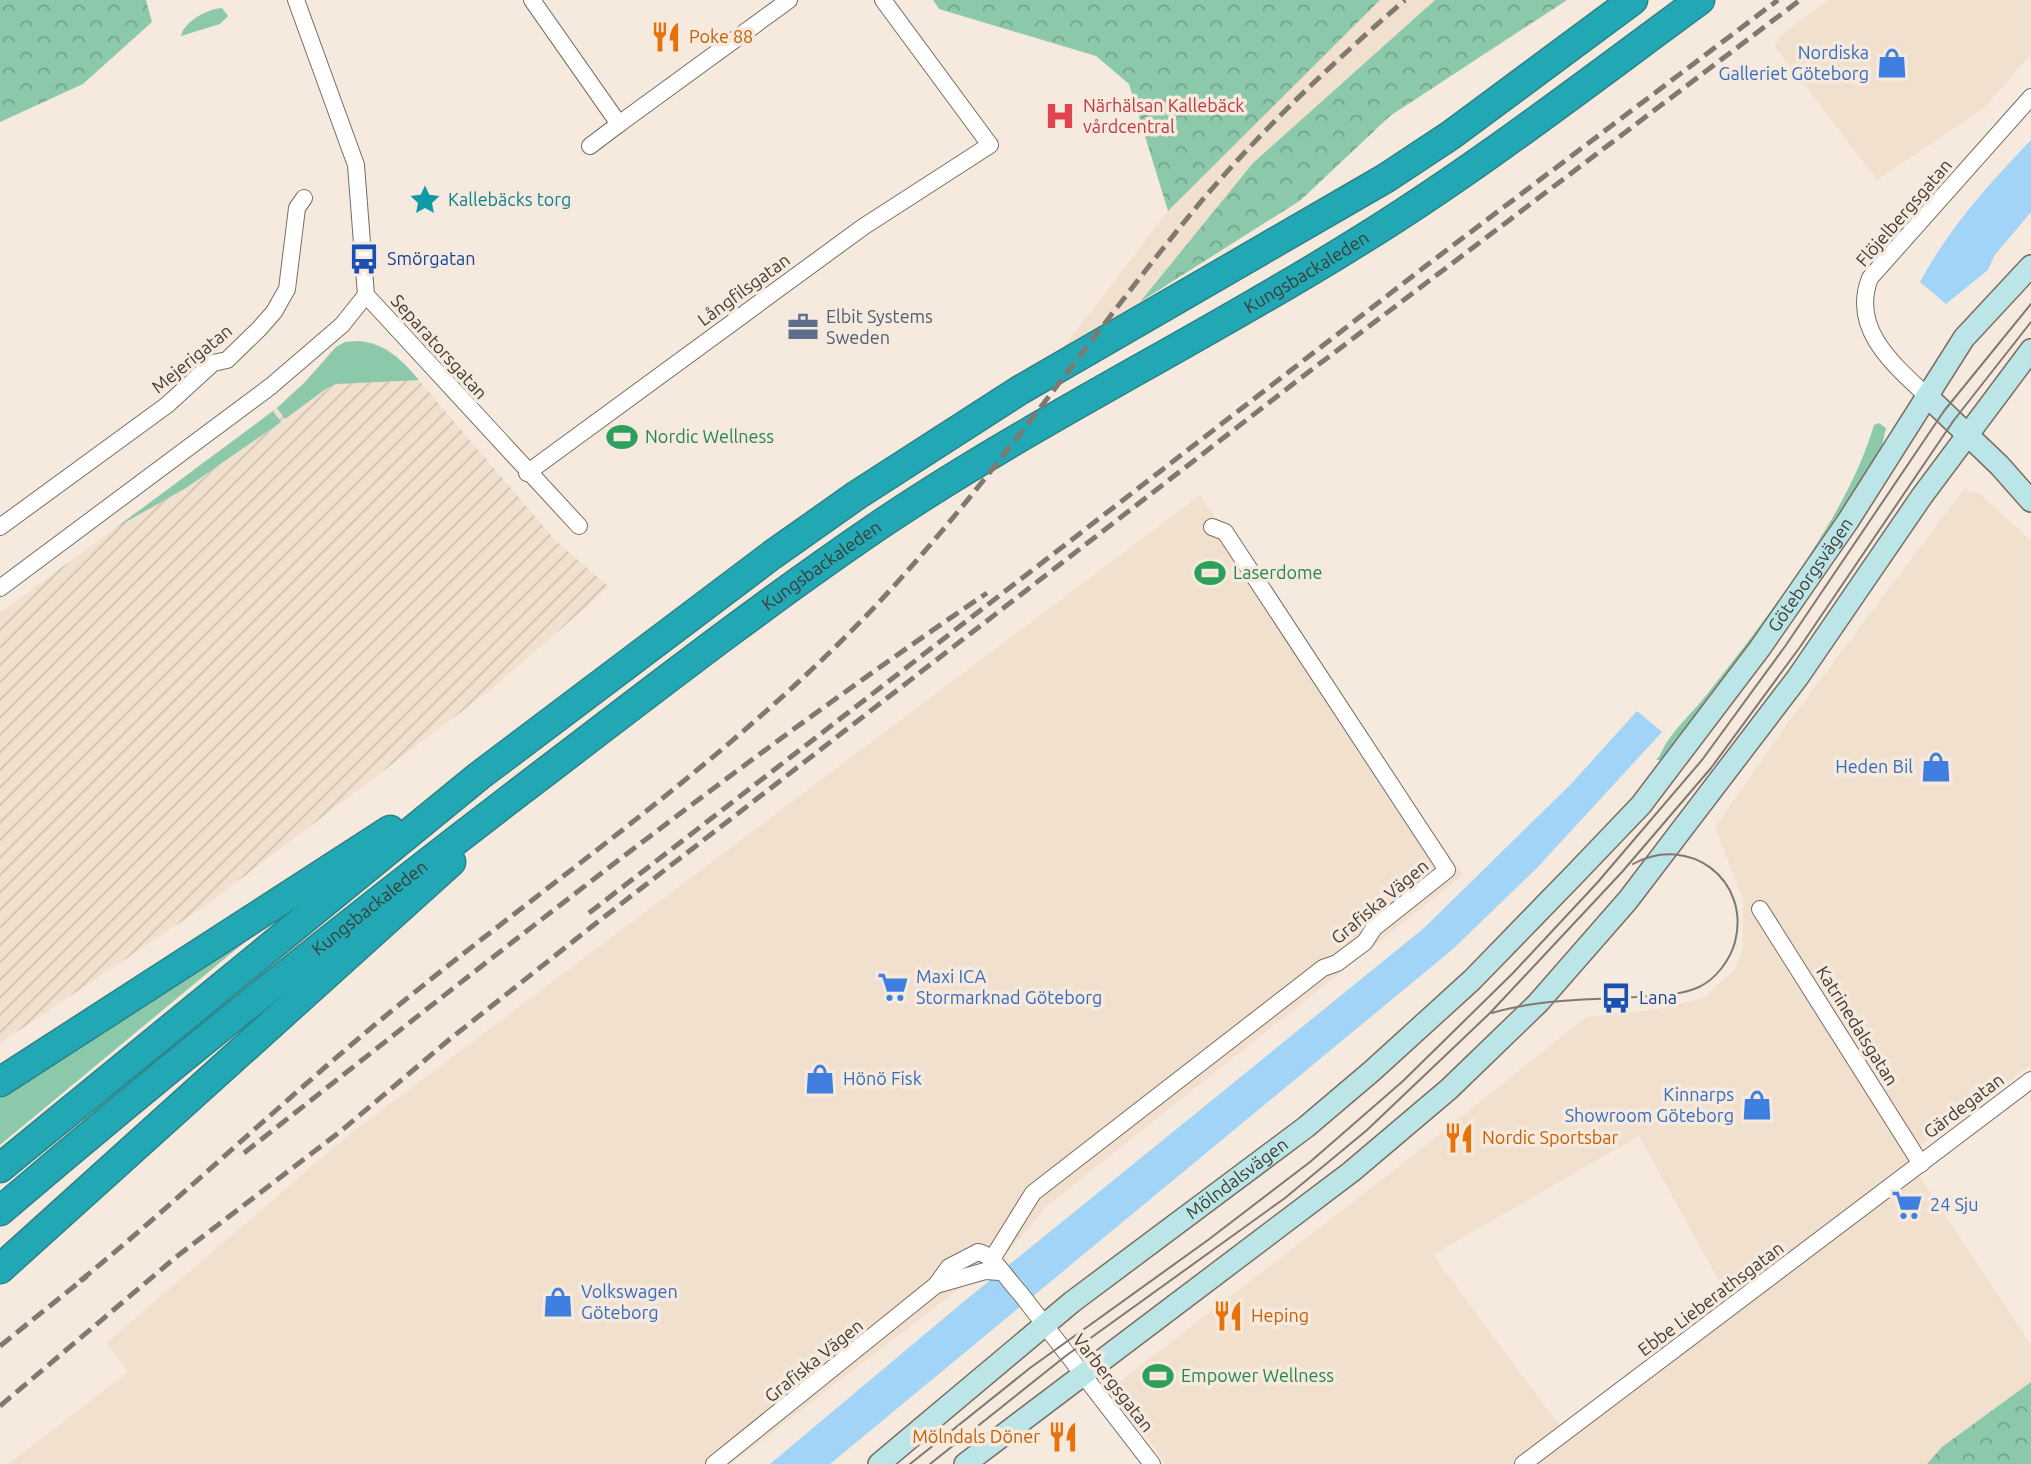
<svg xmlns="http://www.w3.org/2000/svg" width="2031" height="1464" viewBox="0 0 2031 1464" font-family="Ubuntu,sans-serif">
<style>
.built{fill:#f1e0cd;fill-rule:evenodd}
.industrial{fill:url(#industrial-furrows)}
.green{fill:#8cc9ab}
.forest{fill:url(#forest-crowns)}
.water{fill:#a1d4f7}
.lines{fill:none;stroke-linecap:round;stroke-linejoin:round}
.street-casing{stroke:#786e63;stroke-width:18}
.secondary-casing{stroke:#786e63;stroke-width:24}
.highway-casing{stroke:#2c8288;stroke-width:31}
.street{stroke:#fff;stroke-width:16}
.secondary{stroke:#bce5e8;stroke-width:21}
.highway{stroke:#21a8b4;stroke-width:28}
.tram{stroke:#807971;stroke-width:2}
.rail{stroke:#807971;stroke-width:5;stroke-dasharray:14 7;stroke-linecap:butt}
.labels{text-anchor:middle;stroke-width:7;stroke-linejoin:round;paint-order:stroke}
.food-label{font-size:18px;fill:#c56008;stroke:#f6eade;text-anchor:start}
.shop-label{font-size:18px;fill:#366cbe;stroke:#f6eade;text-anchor:start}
.health-label{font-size:18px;fill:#be3a42;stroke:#f6eade;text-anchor:start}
.culture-label{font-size:18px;fill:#0d838f;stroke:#f6eade;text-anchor:start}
.street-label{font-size:18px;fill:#403b36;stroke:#f6eade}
.transit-label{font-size:18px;fill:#164399;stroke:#f6eade;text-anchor:start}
.service-label{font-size:18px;fill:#4e5e75;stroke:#f6eade;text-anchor:start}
.leisure-label{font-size:18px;fill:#27864d;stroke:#f6eade;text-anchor:start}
</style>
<defs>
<pattern id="industrial-furrows" width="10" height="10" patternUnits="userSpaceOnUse" patternTransform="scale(1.75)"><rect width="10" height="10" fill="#f1e0cd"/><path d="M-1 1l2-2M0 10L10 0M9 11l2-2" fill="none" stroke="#d0c1b1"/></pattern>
<pattern id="forest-crowns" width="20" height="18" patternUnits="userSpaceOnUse" patternTransform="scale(1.75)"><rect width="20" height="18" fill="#8cc9ab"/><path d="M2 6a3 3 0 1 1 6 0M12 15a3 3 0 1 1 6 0" fill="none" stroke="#74a48c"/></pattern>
</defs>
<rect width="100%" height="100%" fill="#f6eade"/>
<!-- built -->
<g class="built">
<path d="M1380,0H1435L1253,163L1140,302L1063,348L1168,211Z"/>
<path d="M1828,0H2031V54L1984,108L1877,180L1774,45L1785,32Z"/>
<path d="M1964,489L1980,494L2031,541V1065L1913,1151L1920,1177L2031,1345V1382L1942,1447L1927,1464H1165L1114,1386L1389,1174L1586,1017L1659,1009L1704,998L1735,969L1743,949V900L1715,827L1790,720ZM1639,1136L1729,1299L1559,1425L1433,1255Z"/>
<path d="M1200,495L1463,875L1047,1206L1011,1249L731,1464H8L128,1372L106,1343L347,1136Z"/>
</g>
<!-- industrial -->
<path class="industrial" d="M359,341L373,343L389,350L405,364L555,540L609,587L494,687L205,906L0,1043V613L273,411L306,381L336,347L345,342Z"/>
<!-- green -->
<g class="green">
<path d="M222,8L228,16L220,24L181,36C183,22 209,8 222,8Z"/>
<path d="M359,341C386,344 402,360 419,380L336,384L327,388L285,419L277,408L306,381L336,347L345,342Z"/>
<path d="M273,411L281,422L186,488L117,527Z"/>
<path d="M1879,423L1886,428L1881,450L1799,581L1665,760H1656C1662,754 1662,749 1667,742C1678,725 1695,710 1708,693C1766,619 1848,515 1874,425Z"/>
<path d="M257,932L0,1145V1098Z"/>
</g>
<!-- forest -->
<g class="forest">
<path d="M0,0H146L152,22L83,84L0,122Z"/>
<path d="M933,0H1380L1168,211L1129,84L1096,56L939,9Z"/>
<path d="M1435,0H1567L1390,116L1301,200L1140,302L1253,163Z"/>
<path d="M2031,1382V1464H1927L1942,1447Z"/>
</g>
<!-- water -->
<g class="water">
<path d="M2031,140V212L1994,256L1988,270L1946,304L1920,282C1949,228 1988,185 2031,140Z"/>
<path d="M1637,711L1662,732L1537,868L1453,949L830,1464H770L962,1303L1424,928L1571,784Z"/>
</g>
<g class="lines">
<!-- street casing -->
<g class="street-casing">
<g id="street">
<path d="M296,0L356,165L366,295L579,526"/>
<path d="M532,0L619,124L590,146"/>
<path d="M619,124L789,0"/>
<path d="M1927,396C1894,365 1850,329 1870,278L2031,97"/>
<path d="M527,473L863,227L990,145L883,0"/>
<path d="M0,527L167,405L213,363L227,360L259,329L274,312L287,289L297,208L304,198"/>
<path d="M0,588L271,386L342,325L366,295"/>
<path d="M1760,909L1921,1164"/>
<path d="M992,1259L1033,1193L1323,968L1337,963L1365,942L1374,928L1447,870L1225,532L1212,527"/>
<path d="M936,1285L985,1271L1000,1272"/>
<path d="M714,1464L936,1285L949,1267L978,1252C993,1254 1008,1281 1020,1293L1152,1464"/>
<path d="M1523,1464L2031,1080"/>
</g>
</g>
<!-- secondary casing -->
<g class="secondary-casing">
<g id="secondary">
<path d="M1927,396L2000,466L2031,501"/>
<path id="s1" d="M879,1464L1072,1302L1306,1127L1372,1071L1472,980L1576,873L1641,805L1760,648L1848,521L1964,338L2031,266"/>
<path d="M965,1464L1351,1172L1449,1089L1538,1003L1628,900L1798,677L1922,496L2031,350"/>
</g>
</g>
<!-- highway casing -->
<g class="highway-casing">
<g id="highway">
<path d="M0,1082L390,830"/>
<path d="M0,1168L479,776L772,555L857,495L1020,390L1386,178L1451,135L1633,0"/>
<path id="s2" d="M0,1211C171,1065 345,925 523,789C640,700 756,609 878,526C1029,424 1193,344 1348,248C1471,173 1584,85 1700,0"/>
<path d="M0,1269L451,862"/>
</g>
</g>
<!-- street -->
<use href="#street" class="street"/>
<!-- secondary -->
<use href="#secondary" class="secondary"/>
<!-- highway -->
<use href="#highway" class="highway"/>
<!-- tram -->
<g class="tram">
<path d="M1492,1013C1538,999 1588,1000 1636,997C1657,995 1679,996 1699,987C1716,979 1730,960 1735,942C1751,880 1689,833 1633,864"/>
<path d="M910,1464L1030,1368L1208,1240L1310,1162L1403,1081L1513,973L1597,883L1702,760L1786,645L1944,411L2031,304"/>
<path d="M930,1464L1067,1355L1285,1198L1367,1130L1490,1013L1622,872L1711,768L1800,647L1954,420L2031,322"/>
</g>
<!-- rail -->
<g class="rail">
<path d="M589,913L1427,265L1778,0"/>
<path d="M244,1153C488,961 730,767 987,593"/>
<path d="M80,1281C192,1189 297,1087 410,996C565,871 729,758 867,615C987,489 1084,344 1194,210C1257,134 1330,65 1405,0"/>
<path d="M0,1346L87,1276"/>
<path d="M0,1406L176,1257L341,1131L450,1039L595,924L1306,374L1800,0"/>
</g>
</g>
<!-- icons -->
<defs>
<g id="restaurant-bare" transform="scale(2.415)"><path d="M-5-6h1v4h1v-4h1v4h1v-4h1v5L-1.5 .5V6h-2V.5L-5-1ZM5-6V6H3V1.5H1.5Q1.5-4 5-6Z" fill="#e8710a" stroke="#f6eade" stroke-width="2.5" paint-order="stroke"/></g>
<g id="shop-bare" transform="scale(2.415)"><path d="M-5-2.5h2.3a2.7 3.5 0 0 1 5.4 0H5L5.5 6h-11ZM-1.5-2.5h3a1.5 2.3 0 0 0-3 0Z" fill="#3f7fe0" stroke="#f6eade" stroke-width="2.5" paint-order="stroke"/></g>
<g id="hospital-bare" transform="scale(2.415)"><path d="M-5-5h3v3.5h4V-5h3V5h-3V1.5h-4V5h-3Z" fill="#e0444e" stroke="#f6eade" stroke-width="2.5" paint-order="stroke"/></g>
<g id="sight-bare" transform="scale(2.415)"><path d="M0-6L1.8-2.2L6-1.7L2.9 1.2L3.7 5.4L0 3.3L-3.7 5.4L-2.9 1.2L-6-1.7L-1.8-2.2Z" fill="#0f9aa8" stroke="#f6eade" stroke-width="2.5" paint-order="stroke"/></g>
<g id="bus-bare" transform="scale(2.415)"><path d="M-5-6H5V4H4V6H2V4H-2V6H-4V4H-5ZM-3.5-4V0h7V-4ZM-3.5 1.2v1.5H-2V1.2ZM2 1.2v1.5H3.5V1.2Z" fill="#1a4fb4" stroke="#f6eade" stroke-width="2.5" paint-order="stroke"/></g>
<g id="office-bare" transform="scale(2.415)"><path d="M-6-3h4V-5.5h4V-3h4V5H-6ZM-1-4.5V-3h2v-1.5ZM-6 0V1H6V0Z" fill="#5c6f8a" stroke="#f6eade" stroke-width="2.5" paint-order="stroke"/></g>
<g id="stadium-bare" transform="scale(2.415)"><path d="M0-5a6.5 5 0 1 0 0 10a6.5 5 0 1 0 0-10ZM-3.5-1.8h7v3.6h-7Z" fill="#2e9e5b" stroke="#f6eade" stroke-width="2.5" paint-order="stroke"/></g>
<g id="supermarket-bare" transform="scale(2.415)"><path d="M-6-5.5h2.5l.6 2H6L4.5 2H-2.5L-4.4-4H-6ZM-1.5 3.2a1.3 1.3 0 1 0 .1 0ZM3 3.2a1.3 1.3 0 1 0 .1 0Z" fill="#3f7fe0" stroke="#f6eade" stroke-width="2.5" paint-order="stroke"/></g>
</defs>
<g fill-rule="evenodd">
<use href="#restaurant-bare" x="666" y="37"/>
<use href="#shop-bare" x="1892" y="63"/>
<use href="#hospital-bare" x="1060" y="116"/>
<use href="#sight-bare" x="425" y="200"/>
<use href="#bus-bare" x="364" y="259"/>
<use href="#office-bare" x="803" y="327"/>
<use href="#stadium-bare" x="622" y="437"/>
<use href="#stadium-bare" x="1210" y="573"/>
<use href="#shop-bare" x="1936" y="767"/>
<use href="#supermarket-bare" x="893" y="987"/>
<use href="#bus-bare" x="1616" y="998"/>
<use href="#shop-bare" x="820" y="1079"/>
<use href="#shop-bare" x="1757" y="1105"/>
<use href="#restaurant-bare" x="1459" y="1138"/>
<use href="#supermarket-bare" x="1907" y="1205"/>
<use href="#shop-bare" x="558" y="1302"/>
<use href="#restaurant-bare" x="1228" y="1316"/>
<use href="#stadium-bare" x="1158" y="1376"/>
<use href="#restaurant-bare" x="1063" y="1437"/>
</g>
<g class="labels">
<!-- food labels -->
<g class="food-label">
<text x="689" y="43">Poke 88</text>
<text x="1482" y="1144">Nordic Sportsbar</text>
<text x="1251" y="1322">Heping</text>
<text x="1040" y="1443" text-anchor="end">Mölndals Döner</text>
</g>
<!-- shop labels -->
<g class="shop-label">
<text x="1869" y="59" text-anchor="end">Nordiska<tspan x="1869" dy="21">Galleriet Göteborg</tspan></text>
<text x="1913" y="773" text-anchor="end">Heden Bil</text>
<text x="916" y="983">Maxi ICA<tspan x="916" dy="21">Stormarknad Göteborg</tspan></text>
<text x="843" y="1085">Hönö Fisk</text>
<text x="1734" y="1101" text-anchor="end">Kinnarps<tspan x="1734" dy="21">Showroom Göteborg</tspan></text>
<text x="1930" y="1211">24 Sju</text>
<text x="581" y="1298">Volkswagen<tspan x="581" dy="21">Göteborg</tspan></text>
</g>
<!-- health labels -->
<g class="health-label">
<text x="1083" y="112">Närhälsan Kallebäck<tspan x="1083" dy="21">vårdcentral</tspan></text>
</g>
<!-- culture labels -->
<g class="culture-label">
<text x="448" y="206">Kallebäcks torg</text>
</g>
<!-- street labels -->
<g class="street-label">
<text transform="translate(1904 213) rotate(-49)" y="6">Flöjelbergsgatan</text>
<text dy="6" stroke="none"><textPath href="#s2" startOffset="1612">Kungsbackaleden</textPath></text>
<text transform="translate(744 290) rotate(-36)" y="6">Långfilsgatan</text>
<text transform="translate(439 347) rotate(48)" y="6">Separatorsgatan</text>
<text transform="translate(192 359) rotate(-39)" y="6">Mejerigatan</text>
<text dy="6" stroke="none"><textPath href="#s2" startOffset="1045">Kungsbackaleden</textPath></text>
<text dy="6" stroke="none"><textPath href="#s1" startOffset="1295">Göteborgsvägen</textPath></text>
<text transform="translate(1380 902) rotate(-40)" y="6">Grafiska Vägen</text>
<text dy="6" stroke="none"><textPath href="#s2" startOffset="478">Kungsbackaleden</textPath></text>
<text transform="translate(1857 1026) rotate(58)" y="6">Katrinedalsgatan</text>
<text transform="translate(1964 1106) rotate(-37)" y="6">Gärdegatan</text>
<text dy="6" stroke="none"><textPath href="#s1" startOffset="458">Mölndalsvägen</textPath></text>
<text transform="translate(1711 1299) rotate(-37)" y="6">Ebbe Lieberathsgatan</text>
<text transform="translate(814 1361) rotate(-39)" y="6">Grafiska Vägen</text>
<text transform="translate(1113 1383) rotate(52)" y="6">Varbergsgatan</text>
</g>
<!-- transit labels -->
<g class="transit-label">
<text x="387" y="265">Smörgatan</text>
<text x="1639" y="1004">Lana</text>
</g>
<!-- service labels -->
<g class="service-label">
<text x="826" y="323">Elbit Systems<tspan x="826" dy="21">Sweden</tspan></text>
</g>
<!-- leisure labels -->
<g class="leisure-label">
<text x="645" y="443">Nordic Wellness</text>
<text x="1233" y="579">Laserdome</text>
<text x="1181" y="1382">Empower Wellness</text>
</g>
</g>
</svg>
